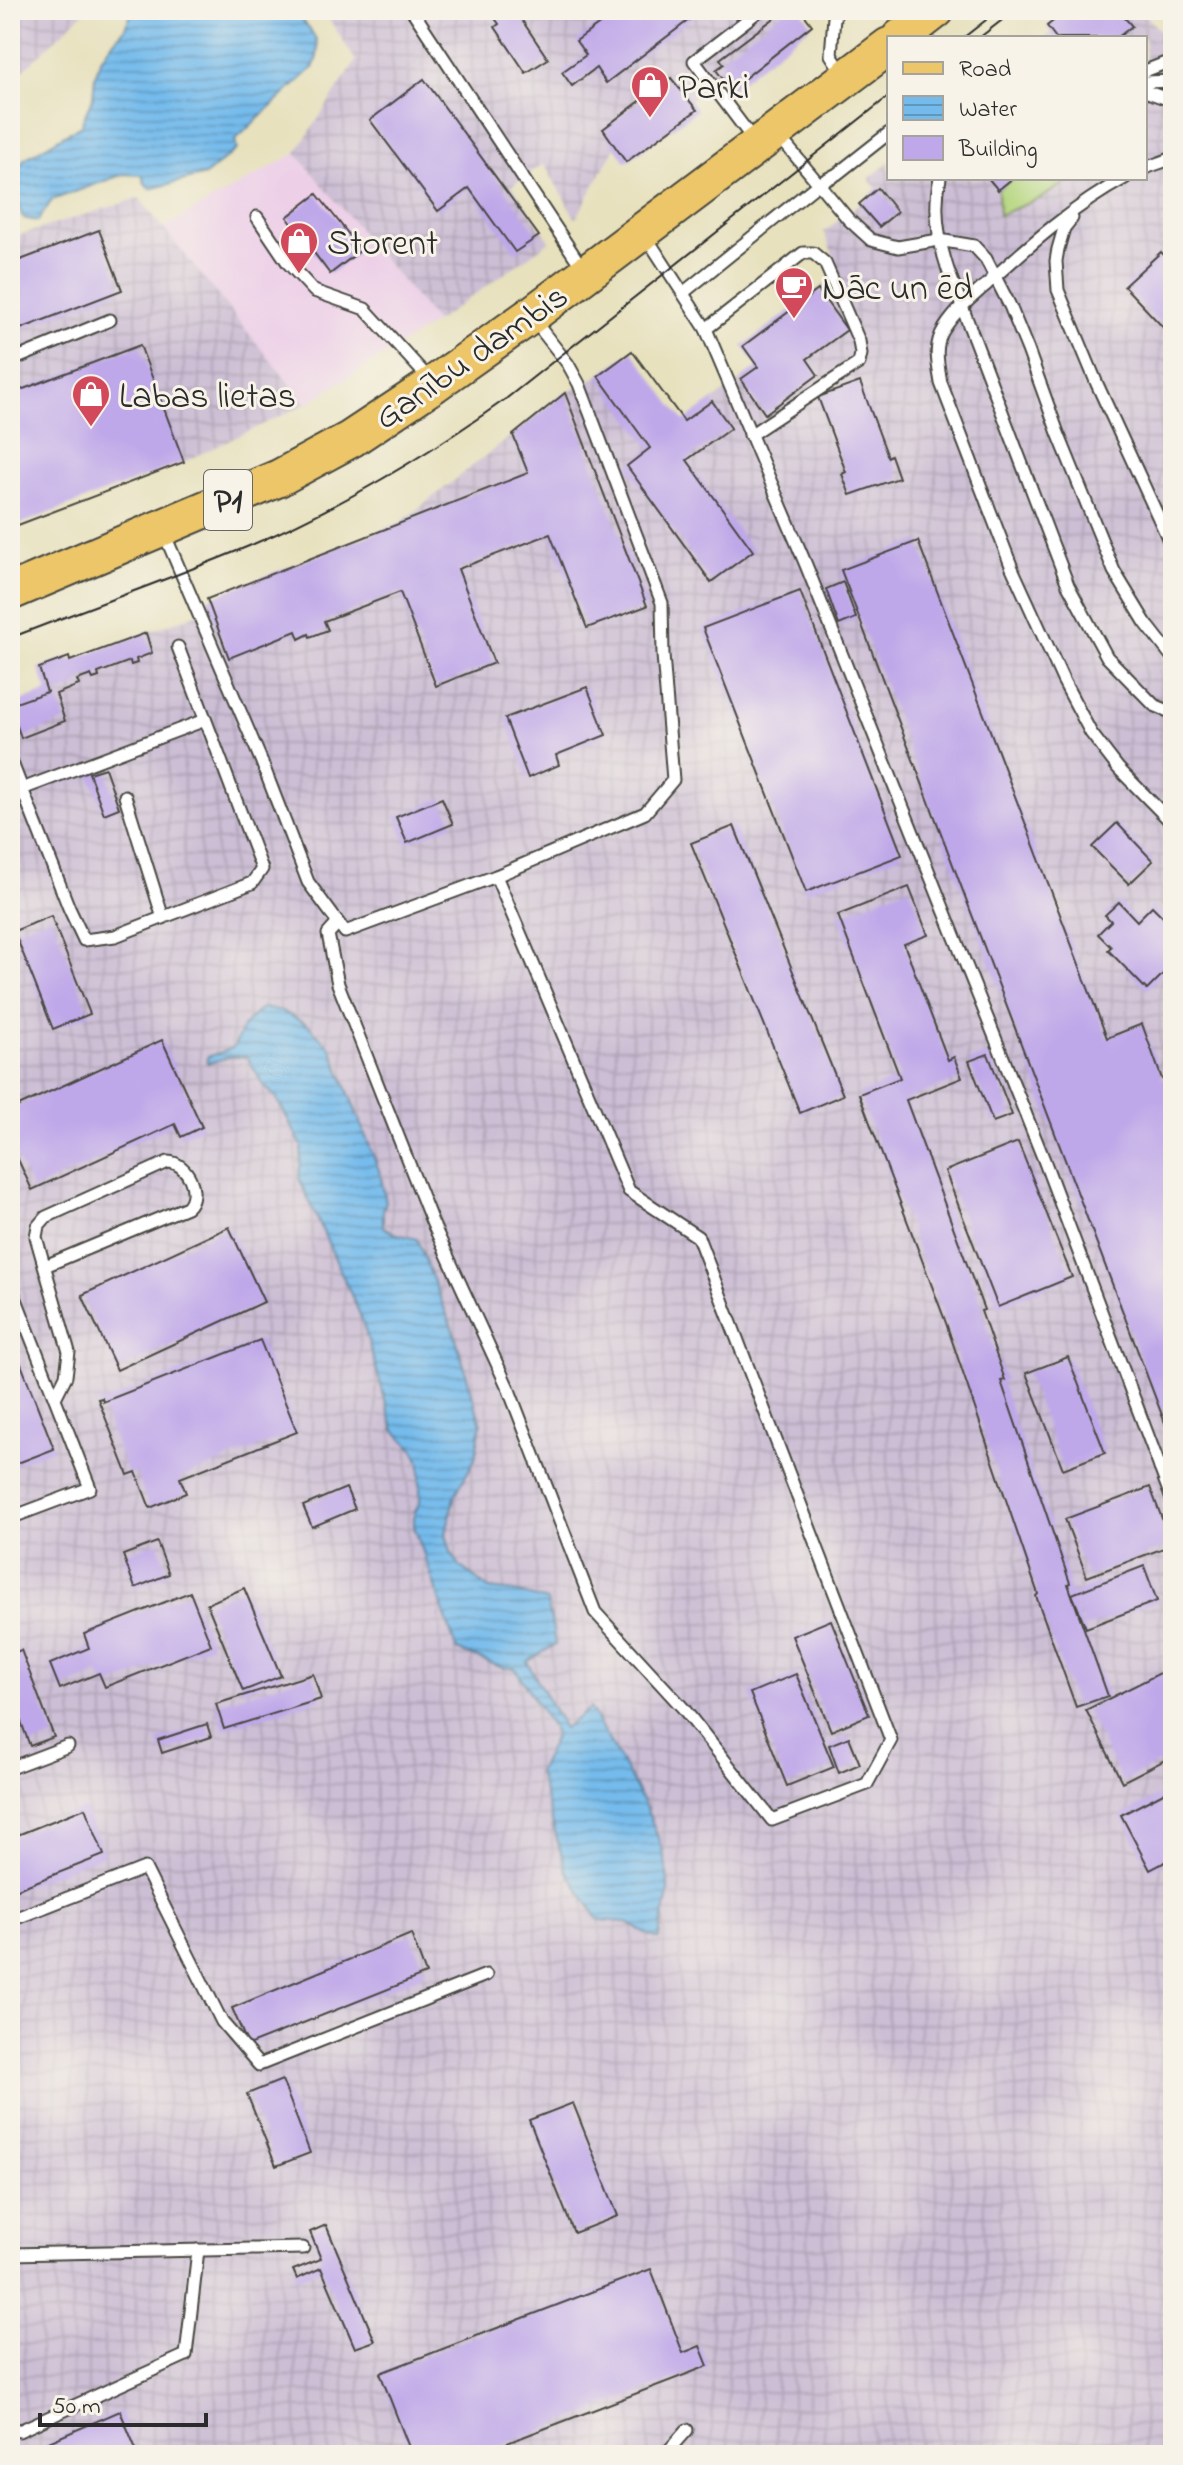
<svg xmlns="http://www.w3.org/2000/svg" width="1183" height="2465" viewBox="0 0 1183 2465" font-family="'Indie Flower',sans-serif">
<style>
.built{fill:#edd0e8}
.industrial{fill:url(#industrial-grid)}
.green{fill:#b3d57d;stroke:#6f8054;stroke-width:2}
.water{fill:url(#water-rules);stroke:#50738c;stroke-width:2}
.building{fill:#bfa8e9}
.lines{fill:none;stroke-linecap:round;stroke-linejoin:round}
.lane-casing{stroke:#474641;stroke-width:15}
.primary-casing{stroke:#474641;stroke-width:40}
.lane{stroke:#fff;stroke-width:11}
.primary{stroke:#ecc669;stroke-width:36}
.tram{stroke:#2b2b2b;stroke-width:2}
.labels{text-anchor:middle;stroke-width:6;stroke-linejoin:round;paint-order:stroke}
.shield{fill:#f7f3e8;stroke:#686764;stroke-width:2}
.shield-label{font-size:34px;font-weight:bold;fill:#2b2b2b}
.poi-label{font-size:36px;fill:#2b2b2b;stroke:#f7f3e8;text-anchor:start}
.street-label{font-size:36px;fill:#2b2b2b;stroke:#f7f3e8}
</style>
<defs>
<pattern id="industrial-grid" width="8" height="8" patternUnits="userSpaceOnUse" patternTransform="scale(2)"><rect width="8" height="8" fill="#ccbed4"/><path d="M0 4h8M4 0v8" fill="none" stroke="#afa3b6"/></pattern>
<pattern id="water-rules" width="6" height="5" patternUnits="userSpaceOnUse" patternTransform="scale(2)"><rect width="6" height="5" fill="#74bbec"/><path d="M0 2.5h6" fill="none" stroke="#5f98bf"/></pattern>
</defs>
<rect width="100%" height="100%" fill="#f7f3e8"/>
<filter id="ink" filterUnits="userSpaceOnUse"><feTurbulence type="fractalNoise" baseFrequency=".0125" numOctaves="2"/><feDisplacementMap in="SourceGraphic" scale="16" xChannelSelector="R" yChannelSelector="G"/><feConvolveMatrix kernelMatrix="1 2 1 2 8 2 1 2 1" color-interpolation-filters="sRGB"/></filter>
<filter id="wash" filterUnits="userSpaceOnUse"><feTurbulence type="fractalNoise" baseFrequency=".006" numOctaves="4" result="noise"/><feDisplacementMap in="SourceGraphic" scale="32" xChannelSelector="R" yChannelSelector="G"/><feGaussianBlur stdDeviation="1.8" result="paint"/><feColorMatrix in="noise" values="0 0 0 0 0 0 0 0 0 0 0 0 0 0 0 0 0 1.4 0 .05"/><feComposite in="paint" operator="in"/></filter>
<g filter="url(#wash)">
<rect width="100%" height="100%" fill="#e7e1be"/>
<!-- built -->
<path class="built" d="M296,153L436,322L306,404L163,228Z"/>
<!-- industrial -->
<g class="industrial">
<path d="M10,10H86L10,83Z"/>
<path d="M323,10H806L803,13L812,25L731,89L721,77L690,100L697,110L626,162L615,147L576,219L544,164L512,185L550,241L436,322L296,153L356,61Z"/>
<path d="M1067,10H1141L1173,45V2455H10V705L47,692L70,661L210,609L207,599L400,523L565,393L598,376L632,351L684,421L758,368L743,346L840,273L824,232L877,189L869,179L889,162V178H1145V38H1046L1052,33L1047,26Z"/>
<path d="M139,198L306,404L184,462L10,528V238Z"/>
</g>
<!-- green -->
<path class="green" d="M1013,178H1073L1041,198L999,215L998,190Z"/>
<!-- water -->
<g class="water">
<path d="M133,10H293C310,30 326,40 313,68L235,140L237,149L205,175L150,189L145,183L142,175L124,174L52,200L38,221L23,218C15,201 17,178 23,160L81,125L93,97L95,76L101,59L110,45L124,30Z"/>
<path d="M262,1008L282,1011L308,1025L331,1048L380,1173L386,1202L383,1210V1227L394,1233L417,1239L455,1335L481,1424L475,1459L454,1497L446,1534L451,1552L460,1566L489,1589L515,1592L547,1601L556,1644L527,1662L564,1728L590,1708C618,1758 670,1833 668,1891C667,1907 660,1924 659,1939C646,1935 638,1928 627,1923C618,1920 607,1922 598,1919L566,1870L538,1772L555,1737L552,1728L515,1668H503L457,1650L414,1526V1514L420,1502V1462L414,1450L394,1430L361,1317L299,1178L302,1146L276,1097L264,1086L247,1057H230L207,1063V1057L233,1048L244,1025Z"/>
</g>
<g id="blocks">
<!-- building -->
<g class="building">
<path d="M489,10H515L548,59L526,73L495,27L499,24Z"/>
<path d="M619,10H702L606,83L596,68L572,86L562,72L586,55L576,41Z"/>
<path d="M785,10H806L803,13L812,25L731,89L716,70L724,64L720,59Z"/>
<path d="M1067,10H1118L1132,26L1117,38H1056L1047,26Z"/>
<path d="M671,78L697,110L626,162L603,129Z"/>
<path d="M424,79L539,236L515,252L469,188L438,211L370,120Z"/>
<path d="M988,178H1013L998,190Z"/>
<path d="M878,188L897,212L879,227L859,204Z"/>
<path d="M317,194L361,250L330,274L287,217Z"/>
<path d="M99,230L122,290L10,333V264Z"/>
<path d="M1161,252L1173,264V338L1124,286Z"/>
<path d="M818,290L847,330L807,359L818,375L765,414L741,379L758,367L743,346Z"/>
<path d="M140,345L184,462L10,528V394Z"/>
<path d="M632,351L684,421L712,401L731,428L687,460L753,551L711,582L627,466L650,448L598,376Z"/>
<path d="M860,382L888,457L891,455L899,478L850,495L842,474L846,472L818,397Z"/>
<path d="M565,393L647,606L587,628L550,534L458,569L494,663L436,686L400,592L324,621L328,630L310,637L309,634L299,639L296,631L229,658L207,599L528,473L513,435Z"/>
<path d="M918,541L1107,1038L1142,1024L1162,1079L1173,1075V1444L841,570Z"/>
<path d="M843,582L856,618L839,625L826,589Z"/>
<path d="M800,591L902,855L806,892L703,628Z"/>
<path d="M146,633L152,653L136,659L137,663L131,665L130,661L98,673L99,677L93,679L91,675L77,680L79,685L56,694L65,721L21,738L10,705L47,692L39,668L69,657L70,661Z"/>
<path d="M587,687L606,735L556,755L559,765L528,778L505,718Z"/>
<path d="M105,768L119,808L104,814L89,773Z"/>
<path d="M442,798L453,824L407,843L396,817Z"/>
<path d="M1117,823L1153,861L1129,884L1092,847Z"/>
<path d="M734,826L843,1095L800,1113L691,843Z"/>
<path d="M909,887L928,935L904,944L948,1060L954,1057L962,1078L906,1100L984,1310L981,1311L1005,1380L1001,1381L1070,1583L1068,1584L1108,1696L1076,1707L1036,1596L1038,1594L946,1323L859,1094L900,1078L838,915Z"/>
<path d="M1119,902L1137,921L1152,906L1173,927V964L1147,990L1108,950L1111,947L1098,934L1111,921L1105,915Z"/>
<path d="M51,916L90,1014L53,1029L14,931Z"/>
<path d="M162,1040L202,1127L181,1137L175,1124L32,1190L10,1142V1110Z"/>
<path d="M988,1054L1012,1115L993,1122L969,1061Z"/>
<path d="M1018,1142L1072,1277L998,1307L945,1171Z"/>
<path d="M229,1227L264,1302L117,1370L82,1295Z"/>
<path d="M10,1336L54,1449L10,1466Z"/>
<path d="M260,1340L297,1432L180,1478L186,1493L150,1508L136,1472L128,1475L98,1399L102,1398L103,1402Z"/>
<path d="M1068,1357L1105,1453L1063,1469L1026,1373Z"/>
<path d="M1150,1487L1172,1545L1087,1577L1065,1519Z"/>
<path d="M346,1488L355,1509L312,1527L303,1506Z"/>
<path d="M157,1542L169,1574L135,1588L123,1555Z"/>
<path d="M1144,1566L1157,1601L1086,1628L1072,1594Z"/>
<path d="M244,1588L281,1676L243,1691L207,1604Z"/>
<path d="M190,1592L211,1645L105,1687L99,1673L60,1689L50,1664L89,1648L84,1634Z"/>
<path d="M831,1620L869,1715L831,1731L792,1636Z"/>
<path d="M21,1650L54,1737L30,1746L20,1719L10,1722V1654Z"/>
<path d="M1162,1672L1173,1693V1756L1122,1782L1086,1710Z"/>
<path d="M313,1674L321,1699L224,1729L216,1704Z"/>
<path d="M796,1674L834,1767L787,1786L750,1693Z"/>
<path d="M207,1724L211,1737L162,1753L158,1740Z"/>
<path d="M849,1737L860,1764L839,1773L829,1745Z"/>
<path d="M1173,1788V1858L1150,1870L1121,1815Z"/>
<path d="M85,1808L104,1855L10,1892V1838Z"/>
<path d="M411,1934L426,1974L248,2045L232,2008Z"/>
<path d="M282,2080L310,2153L276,2166L247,2094Z"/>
<path d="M573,2103L618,2216L574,2233L529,2120Z"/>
<path d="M10,2151L18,2171L10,2175Z"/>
<path d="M326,2225L375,2341L355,2348L321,2268L297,2279L293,2270L321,2259L310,2232Z"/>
<path d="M651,2269L683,2353L700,2346L708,2366L476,2455H412L380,2373Z"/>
<path d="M120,2411L136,2449L122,2455H49L44,2444Z"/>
</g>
</g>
</g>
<g filter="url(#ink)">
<use href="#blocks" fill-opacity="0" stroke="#474641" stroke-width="2"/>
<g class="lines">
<!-- lane casing -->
<g class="lane-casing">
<g id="lane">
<path d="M412,10L583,269"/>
<path d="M839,10L834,17L831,55L844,75"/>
<path d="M1145,71L1173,60"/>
<path d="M1145,82L1173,81"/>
<path d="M1145,91L1173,101"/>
<path d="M778,135L849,220L871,240L898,247L939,240L974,246L986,259L1010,306L1028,350L1058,433L1114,571L1145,622L1173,658"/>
<path d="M755,142L694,61L760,10"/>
<path d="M1145,168L1173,158"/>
<path d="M940,178C933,209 938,240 948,270L1068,585L1107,657L1154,705L1173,713"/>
<path d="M1125,178C1075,205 1029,245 987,284C972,297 955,311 944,329C933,346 938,364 941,383L1012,568L1063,680L1091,733L1118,768L1173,824"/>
<path d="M257,217L288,263L314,291L365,309L431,381"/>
<path d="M1072,218L1064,228L1058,249L1056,261L1058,290L1097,384L1173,549"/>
<path d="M645,235L706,329L806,565L1044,1160L1173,1502"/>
<path d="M683,293L818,184L837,174L889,133"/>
<path d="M706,329L803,253H813L825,263L859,341L861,354L859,363L750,435"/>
<path d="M10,361L110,320"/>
<path d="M164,533L261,760L308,882L345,932L496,876L645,813L673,780L663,655L662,603L579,384L568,364L532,318"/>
<path d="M10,758L69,908L84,940L115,936L252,883L262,869L178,647"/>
<path d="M22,789L205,720"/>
<path d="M125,796L163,918"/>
<path d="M338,923L328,934L338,984L432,1222L509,1390L595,1612L683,1708L772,1820L867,1784L891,1740L698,1237L629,1191L496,876"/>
<path d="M45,1266L187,1207C202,1193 187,1162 168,1162L46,1217L38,1226L36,1237L69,1352L66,1376L55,1398"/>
<path d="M10,1284L90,1488L10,1518"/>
<path d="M1160,1468L1173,1462"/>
<path d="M10,1768L68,1746"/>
<path d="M10,1916L19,1917L145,1868L222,2022L259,2065L486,1975"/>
<path d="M10,2254L303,2248"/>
<path d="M10,2426L19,2431L186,2355L198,2250"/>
<path d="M665,2455L687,2430"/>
</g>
</g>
<!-- primary casing -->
<g class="primary-casing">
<g id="primary">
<path d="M900,38L936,10"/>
<path d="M10,592L279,478L351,439L434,384L530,316L889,46"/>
</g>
</g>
<!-- lane -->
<use href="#lane" class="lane"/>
<!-- primary -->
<use href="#primary" class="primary"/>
<!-- tram -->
<g class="tram">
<path d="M963,38L986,20"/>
<path d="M979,38L1015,10"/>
<path d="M10,638C89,607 170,579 249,546C341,507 426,456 507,398L889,96"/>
</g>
</g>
</g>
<!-- icons -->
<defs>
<g id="shop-pin" transform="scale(2)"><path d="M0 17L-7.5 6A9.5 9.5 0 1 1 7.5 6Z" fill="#d1495b" stroke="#f7f3e8"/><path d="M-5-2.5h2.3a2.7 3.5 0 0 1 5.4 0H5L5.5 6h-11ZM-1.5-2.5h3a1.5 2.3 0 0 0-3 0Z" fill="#fff"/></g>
<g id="cafe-pin" transform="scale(2)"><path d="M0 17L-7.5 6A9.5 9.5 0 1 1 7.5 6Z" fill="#d1495b" stroke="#f7f3e8"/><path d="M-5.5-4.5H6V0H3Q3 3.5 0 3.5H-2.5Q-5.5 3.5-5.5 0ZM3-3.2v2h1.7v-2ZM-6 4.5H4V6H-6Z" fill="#fff"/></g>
</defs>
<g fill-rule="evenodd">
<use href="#shop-pin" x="650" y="85"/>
<use href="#shop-pin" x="299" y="241"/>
<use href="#cafe-pin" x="794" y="286"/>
<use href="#shop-pin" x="91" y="394"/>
</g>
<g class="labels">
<!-- shield labels -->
<rect class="shield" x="204" y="470" width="48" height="60" rx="6"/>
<g class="shield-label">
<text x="228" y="512">P1</text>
</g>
<!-- poi labels -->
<g class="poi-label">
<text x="678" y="98">Parki</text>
<text x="327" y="254">Storent</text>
<text x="822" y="299">Nāc un ēd</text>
<text x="119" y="407">Labas lietas</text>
</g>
<!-- street labels -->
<g class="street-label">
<text transform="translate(470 355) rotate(-35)" y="13">Ganību dambis</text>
</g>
</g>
<!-- margin -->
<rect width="1183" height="2465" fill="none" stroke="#f7f3e8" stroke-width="40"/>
<!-- legend -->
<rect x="887" y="36" width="260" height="144" fill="#f7f3e8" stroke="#a5a39c" stroke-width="2"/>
<rect x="903" y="62" width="40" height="12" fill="#ecc669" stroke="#a5a39c" stroke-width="2"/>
<text x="959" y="76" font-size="24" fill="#2b2b2b">Road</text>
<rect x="903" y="96" width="40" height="24" fill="url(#water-rules)" stroke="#a5a39c" stroke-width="2"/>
<text x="959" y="116" font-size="24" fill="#2b2b2b">Water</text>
<rect x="903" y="136" width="40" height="24" fill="#bfa8e9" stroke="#a5a39c" stroke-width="2"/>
<text x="959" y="156" font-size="24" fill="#2b2b2b">Building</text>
<!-- scale -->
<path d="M40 2413v12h166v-12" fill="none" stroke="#2b2b2b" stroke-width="4"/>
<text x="52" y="2413" font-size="24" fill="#2b2b2b" stroke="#f7f3e8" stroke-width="6" paint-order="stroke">50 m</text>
</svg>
